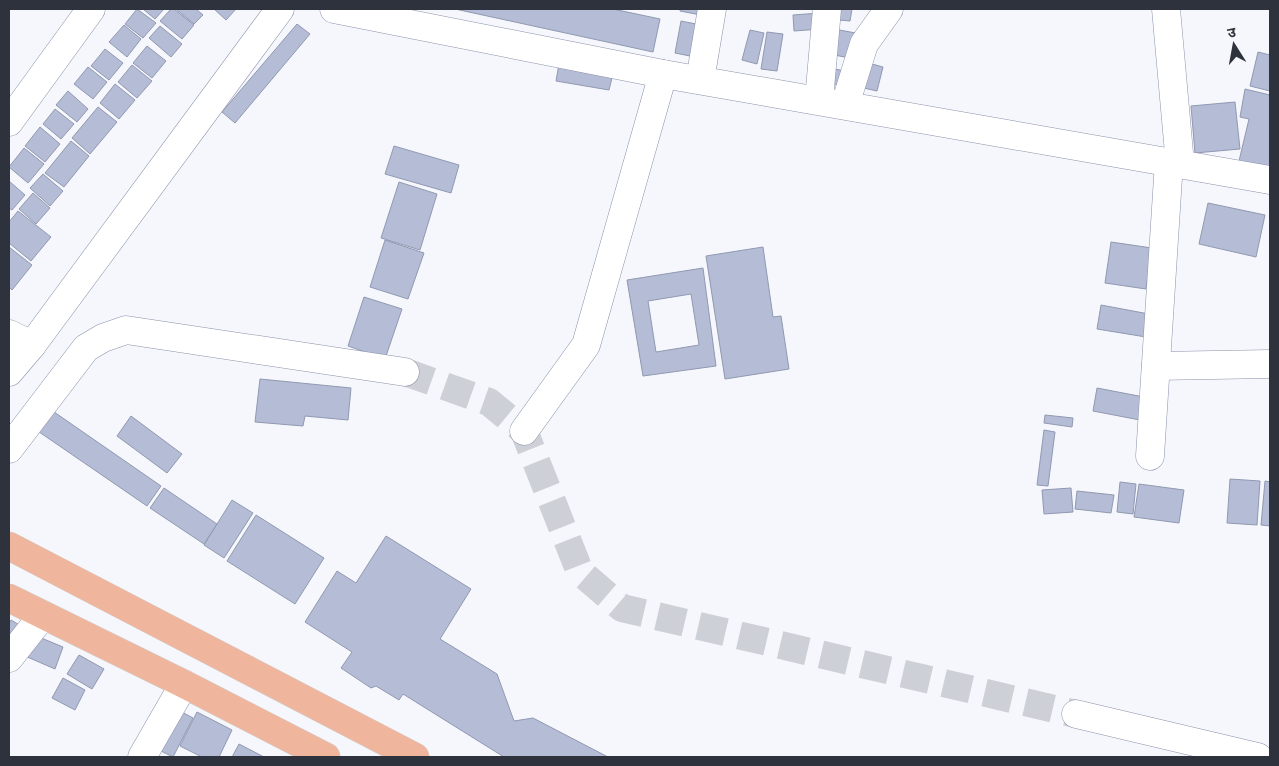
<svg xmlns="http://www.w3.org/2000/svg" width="1279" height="766" viewBox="0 0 1279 766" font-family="Georgia,'Noto Sans Devanagari',serif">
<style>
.building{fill:#b4bcd6;stroke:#9199b1;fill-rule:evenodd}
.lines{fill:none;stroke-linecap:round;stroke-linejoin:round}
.minor-tunnel{stroke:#cdd0d6;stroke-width:28;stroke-dasharray:28 14;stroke-linecap:butt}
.minor-casing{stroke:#8b92ab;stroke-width:29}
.primary-casing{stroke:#d1d2d4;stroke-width:29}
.minor{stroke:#fff;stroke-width:28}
.primary{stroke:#f0b69d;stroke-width:28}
</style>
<rect width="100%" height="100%" fill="#f5f7fc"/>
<!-- building -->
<g class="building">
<path d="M137,9L156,23L143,38L125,24Z"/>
<path d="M143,9H164L155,19Z"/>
<path d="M171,9H174L194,25L182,39L160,21Z"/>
<path d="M176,9H196L203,15L194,24Z"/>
<path d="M214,9H236L226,20Z"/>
<path d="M455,9H613L660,19L653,52Z"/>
<path d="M680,9H708L706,16L680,11Z"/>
<path d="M830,9H852L850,21L828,19Z"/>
<path d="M820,13L821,29L794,31L793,15Z"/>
<path d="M681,21L701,25L695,57L675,53Z"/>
<path d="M297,24L310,34L235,123L222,112Z"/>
<path d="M124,25L141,39L127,57L109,42Z"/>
<path d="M160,26L182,44L171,57L149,38Z"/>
<path d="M834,29L861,34L855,59L829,54Z"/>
<path d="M750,30L764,33L757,64L742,60Z"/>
<path d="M767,32L783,34L777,71L761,69Z"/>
<path d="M147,46L166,61L152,78L133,63Z"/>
<path d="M105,49L123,63L109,80L91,66Z"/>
<path d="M1258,52L1270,55V91L1250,86Z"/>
<path d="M861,61L883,67L877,91L855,86Z"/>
<path d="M559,64L613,74L609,90L556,81Z"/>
<path d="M132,65L152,81L137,98L118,82Z"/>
<path d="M88,67L107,82L93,99L74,84Z"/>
<path d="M830,68L850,72L847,87L827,83Z"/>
<path d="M115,84L135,100L119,119L100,103Z"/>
<path d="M1245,89L1270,95V168L1239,161L1249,119L1240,117Z"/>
<path d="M68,91L88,109L77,122L56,105Z"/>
<path d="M1235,102L1240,149L1195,153L1191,106Z"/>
<path d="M98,107L117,122L90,154L72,138Z"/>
<path d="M55,109L74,124L61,139L43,124Z"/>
<path d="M40,127L60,144L45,162L25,146Z"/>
<path d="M71,141L89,156L64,187L45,173Z"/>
<path d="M394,146L459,165L451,193L385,174Z"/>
<path d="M24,148L44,164L28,183L9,167Z"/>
<path d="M43,174L63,191L50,206L30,188Z"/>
<path d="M9,181L25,195L12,210L9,208Z"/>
<path d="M399,182L437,194L420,250L381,238Z"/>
<path d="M33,193L50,208L36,224L19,209Z"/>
<path d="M1208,203L1265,215L1256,257L1199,244Z"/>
<path d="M18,211L51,237L31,261L9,243V222Z"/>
<path d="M385,240L424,253L408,299L370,287Z"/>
<path d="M1111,242L1152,248L1146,289L1105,283Z"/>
<path d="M9,247L32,265L12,290L9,287Z"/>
<path d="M763,247L773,317L781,316L789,369L725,379L706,256Z"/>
<path d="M703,268L716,366L643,376L627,280ZM691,294L699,345L656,352L648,301Z"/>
<path d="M364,297L402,309L385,359L348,346Z"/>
<path d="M1101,305L1149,314L1146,337L1097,329Z"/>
<path d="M260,379L351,388L348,420L305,416L303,426L255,422Z"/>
<path d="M1097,388L1144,397L1140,420L1093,411Z"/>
<path d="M44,405L161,486L147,506L29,425Z"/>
<path d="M1045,415L1073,418L1072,427L1044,423Z"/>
<path d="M131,416L182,454L167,473L117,436Z"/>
<path d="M1044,430L1055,432L1048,486L1037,485Z"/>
<path d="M1230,479L1260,481L1257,525L1227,523Z"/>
<path d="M1265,481L1270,482V526L1261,525Z"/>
<path d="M1120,482L1136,484L1133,514L1117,512Z"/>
<path d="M1139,484L1184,490L1179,523L1134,517Z"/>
<path d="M164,488L217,524L204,544L150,508Z"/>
<path d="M1071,488L1073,512L1044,514L1042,490Z"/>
<path d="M1077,491L1114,495L1111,513L1075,509Z"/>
<path d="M232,500L253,513L224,558L204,545Z"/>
<path d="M256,515L324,558L295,604L227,561Z"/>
<path d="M386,536L471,589L440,639L497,674L514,721L533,718L608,757H504L403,694L399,700L376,686L371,688L341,668L352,652L305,622L337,571L356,583Z"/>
<path d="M11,620L21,626L9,645V624Z"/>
<path d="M34,635L63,647L55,669L25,656Z"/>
<path d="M79,655L104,669L92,689L67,674Z"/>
<path d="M63,678L85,690L75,710L52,698Z"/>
<path d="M178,710L193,718L173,757L157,749Z"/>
<path d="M197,712L232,730L219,757H202L180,746Z"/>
<path d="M239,744L264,757H232Z"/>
</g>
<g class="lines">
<!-- minor-tunnel -->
<path class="minor-tunnel" d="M405,372L489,402L524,431L580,572L622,608L1076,714"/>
<!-- minor casing -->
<g class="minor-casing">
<g id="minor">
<path d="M334,9L663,74L1270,180"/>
<path d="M1166,9L1180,164"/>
<path d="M700,80L712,9"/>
<path d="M819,100L827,9"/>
<path d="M845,105L864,44L889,9"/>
<path d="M9,122L91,9"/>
<path d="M9,334L32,345"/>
<path d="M1156,366L1270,364"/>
<path d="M9,372L32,345L280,9"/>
<path d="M524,431L586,345L663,74"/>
<path d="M9,449L86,348L103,338L126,330L405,372"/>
<path d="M1150,456L1169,162"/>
<path d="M9,658L43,615"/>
<path d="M1076,714L1258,757"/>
<path d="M142,757L184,684"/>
</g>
</g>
<!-- primary casing -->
<g class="primary-casing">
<g id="primary">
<path d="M9,546L415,757"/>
<path d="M9,598L184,684L326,757"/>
</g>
</g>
<!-- minor -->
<use href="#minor" class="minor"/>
<!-- primary -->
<use href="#primary" class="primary"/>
</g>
<!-- border -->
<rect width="1279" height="766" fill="none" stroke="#2e323c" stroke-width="20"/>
<!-- north arrow -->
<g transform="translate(1234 45) rotate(349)" stroke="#f5f7fc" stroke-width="4" paint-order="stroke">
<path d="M0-4L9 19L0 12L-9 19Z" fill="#2e323c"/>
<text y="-8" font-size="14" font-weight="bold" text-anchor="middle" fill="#2e323c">उ</text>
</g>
</svg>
